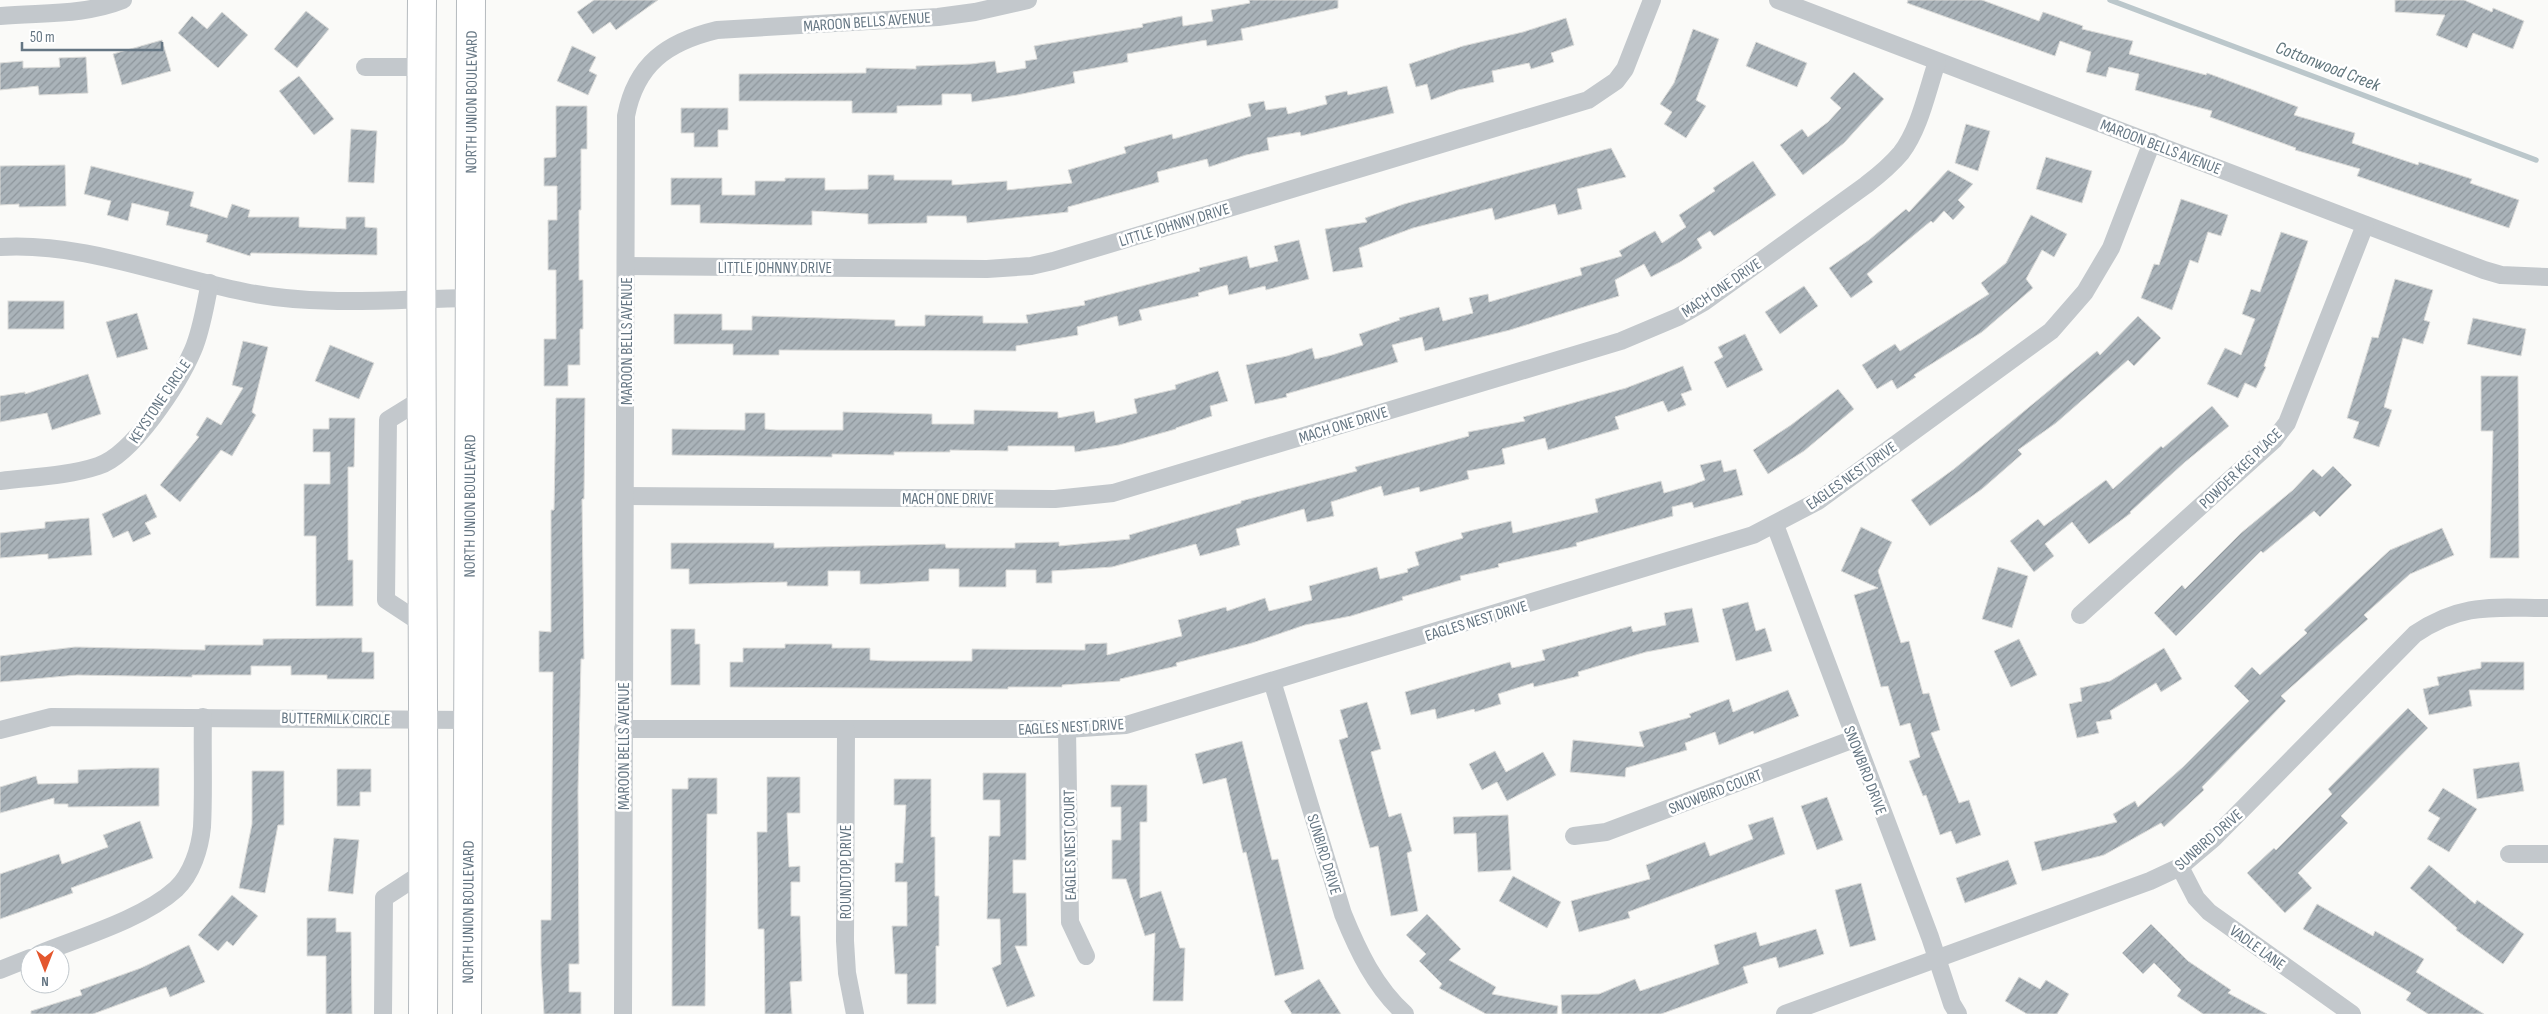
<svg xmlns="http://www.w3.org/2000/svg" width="2548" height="1014" viewBox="0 0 2548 1014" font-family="'Sofia Sans Condensed',sans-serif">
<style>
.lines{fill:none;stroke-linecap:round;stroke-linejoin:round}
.stream{stroke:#bbc7cb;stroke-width:5.5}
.building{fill:url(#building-hatch);stroke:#dcdcda}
.primary-casing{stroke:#b5babe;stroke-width:30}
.street{stroke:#c3c8cc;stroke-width:18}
.primary{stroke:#fff;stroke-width:28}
.labels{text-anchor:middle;stroke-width:5;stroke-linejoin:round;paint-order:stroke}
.street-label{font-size:16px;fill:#657683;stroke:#fff}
.water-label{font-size:18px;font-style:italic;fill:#60757c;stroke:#fff}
</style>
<defs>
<pattern id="building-hatch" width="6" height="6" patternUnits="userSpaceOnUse" patternTransform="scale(1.25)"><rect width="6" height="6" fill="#aab3b9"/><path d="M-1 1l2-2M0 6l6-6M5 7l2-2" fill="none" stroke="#8e969c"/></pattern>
</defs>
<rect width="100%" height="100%" fill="#fafaf8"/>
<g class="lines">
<!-- stream -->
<path class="stream" d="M2110,0L2536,160"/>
</g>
<!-- building -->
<g class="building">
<path d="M594,0H658L616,30L610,22L593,34L577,12Z"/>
<path d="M1249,0H1338V8L1241,29L1243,40L1207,46L1206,40L1127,54L1128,62L1073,72L1075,83L1017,95L972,102L971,94H942V105L897,106V113H852V101H739V74L866,73V68L916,69V66L971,64L995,61L997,73L1026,68L1025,61L1037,59L1034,46L1143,27L1142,24L1182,16L1183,26L1213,21L1211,10L1250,3Z"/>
<path d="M1908,0H1982L2039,21L2043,12L2083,26L2082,29L2133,41L2129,54L2206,75L2207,73L2259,92L2298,107L2294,115L2355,133L2352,143L2418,165L2419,162L2472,179L2470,183L2519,200L2509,228L2357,176L2360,169L2295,150L2296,148L2210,117L2212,111L2135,90L2139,74L2109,67L2106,77L2086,72L2091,52L2060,41L2055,56L1907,3Z"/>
<path d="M2395,0H2464L2492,12L2493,8L2524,21L2513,49L2473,33L2467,48L2436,35L2445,15L2395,12Z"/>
<path d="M306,11L329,29L297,68L274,49Z"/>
<path d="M222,12L248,35L218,68L178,33L192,16L207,29Z"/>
<path d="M1566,18L1574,45L1551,53L1554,62L1531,69L1529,63L1492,71L1494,82L1458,90L1431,100L1427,84L1416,87L1409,64L1463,46L1523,32Z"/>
<path d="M1693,29L1719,39L1696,100L1706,106L1686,138L1664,124L1672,112L1660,104L1674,83Z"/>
<path d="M162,40L171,71L122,85L113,54Z"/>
<path d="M1756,42L1807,63L1797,87L1746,66Z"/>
<path d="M572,46L596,57L589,71L597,75L588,95L557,81Z"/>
<path d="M86,57L88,93L39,95L38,86L0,90V63L23,61V68L60,67L59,58Z"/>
<path d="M1854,72L1884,99L1844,143L1803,175L1780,145L1802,129L1808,137L1828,122L1841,108L1830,98Z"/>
<path d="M299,76L334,119L314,135L279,91Z"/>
<path d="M1387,86L1394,113L1301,136L1300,132L1267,138L1269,150L1246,155L1209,167L1207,159L1157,172L1159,182L1068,207V212L967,223L966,216H927V223L868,224V214L812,211V225H785L700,223V205H671V178H722V195H755V181H785V178H825V190L868,189V175H894V180H952V185L1007,181V190L1072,183L1068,170L1126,153L1124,147L1172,134L1173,139L1251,116L1248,104L1264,101L1266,110L1286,107L1288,114L1327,104L1325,96L1347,91L1348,95Z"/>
<path d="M556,106H587V149H581V210H579V280H583V329H580V365H568V386H544V339H556V270H548V220H557V186H544V158L556,157Z"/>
<path d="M681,108H728V130H718V147H694V133H681Z"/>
<path d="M1966,124L1990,131L1978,171L1955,163Z"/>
<path d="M351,129L377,131L374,183L348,182Z"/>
<path d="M1611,148L1626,177L1577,189L1582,209L1558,215L1555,204L1495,220L1492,208L1413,228L1359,248L1363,267L1333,272L1325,229L1367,222L1365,218L1404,204Z"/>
<path d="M2046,157L2092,171L2082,203L2036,189Z"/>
<path d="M1753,161L1776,195L1714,236L1710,231L1697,239L1702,248L1680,262L1651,277L1644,264L1615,280L1619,296L1510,330L1425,351L1422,337L1392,345L1398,362L1286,394L1287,397L1255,404L1246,365L1287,356L1312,348L1315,359L1332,355L1363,345L1359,334L1400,320L1399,318L1439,307L1443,321L1473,313L1469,298L1488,294L1489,302L1582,275L1580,268L1622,256L1619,251L1655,231L1662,243L1686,227L1679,215L1715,191L1713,188Z"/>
<path d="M65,165L66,206L19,207V204L0,205V166Z"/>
<path d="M91,166L194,192L190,206L227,218L232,204L250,210L248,217H299V227L346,229V217H365V227L377,228V255L251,253L250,256L206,242L208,235L166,225L169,212L132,203L128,221L107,215L111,201L84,194Z"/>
<path d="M1948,170L1973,184L1958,200L1965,207L1953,220L1944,211L1933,223L1931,221L1867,274L1873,282L1851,298L1829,268L1869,240L1906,209L1909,212Z"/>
<path d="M2181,199L2228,215L2221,236L2208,232L2198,263L2190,260L2172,310L2141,298L2154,264L2159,265Z"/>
<path d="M2031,215L2067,234L2054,257L2042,250L2026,279L2033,288L1982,332L1914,375L1916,377L1897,389L1892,380L1877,389L1862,365L1895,344L1900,351L1989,294L1981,283L2006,263Z"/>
<path d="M2281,232L2308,241L2264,366L2266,367L2256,388L2245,383L2238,398L2207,384L2225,348L2241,355L2255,319L2242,314L2251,289L2260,292Z"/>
<path d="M1299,240L1309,279L1266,290L1265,286L1229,295L1227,285L1198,293L1199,296L1139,310L1142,320L1119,326L1117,316L1077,327L1078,335L1016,346V351L779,350V355H733V344H674V314H722V330H752V316L895,320V326H925V315L983,316V323H1028L1026,315L1085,305L1084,301L1200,271L1199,268L1247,256L1250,268L1278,261L1274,246Z"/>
<path d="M2395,279L2433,290L2424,320L2430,322L2423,344L2403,338L2384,407L2392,410L2379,447L2353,438L2359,422L2347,418L2372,337L2378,338Z"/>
<path d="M1804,286L1818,306L1780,334L1765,312Z"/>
<rect x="8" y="301" width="56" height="28"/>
<path d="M137,313L148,349L117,358L106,322Z"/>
<path d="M2138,316L2161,338L2134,366L2128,360L2056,423L2018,450L2022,454L1982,489L1930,526L1911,500L1954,469L2097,351L2100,355Z"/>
<path d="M2473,318L2526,329L2521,356L2467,344Z"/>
<path d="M1745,334L1763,370L1727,388L1714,362L1723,357L1718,347Z"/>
<path d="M243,341L268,347L252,412L256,415L232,456L221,450L180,502L160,485L199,437L196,435L207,417L221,425L243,388L232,385Z"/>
<path d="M330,345L374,363L359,399L315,381Z"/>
<path d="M1683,366L1692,390L1681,394L1686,405L1668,412L1663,401L1615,417L1619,429L1548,450L1545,438L1502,449L1505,464L1467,471L1469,479L1420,492L1419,487L1384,496L1381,486L1331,502L1334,516L1307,522L1304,509L1236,529L1240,545L1200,556L1196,544L1112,567L1052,571V583H1036V570H1006V587H959V569H929V581L879,584H860V571H828V586H787V582L689,584V569H671V543H774V548L945,544L946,548H1015V543L1059,542V546L1130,539L1129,535L1241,503V501L1357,471L1355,467L1469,436L1468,432L1525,421L1523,417L1626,388Z"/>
<path d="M1218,371L1228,401L1210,406L1212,416L1176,428V429L1119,445L1075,452L1074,446H1008V451L950,450V452H894V455L832,454V457L672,455V429L745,430V413H765V429L776,430H843V412L932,414V424H974V410L1058,412V418L1094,411L1096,423L1137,413L1134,399L1176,389L1175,385Z"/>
<path d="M88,374L101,414L52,430L47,413L0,422V396L25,392V394Z"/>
<path d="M2481,376H2518L2519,558H2490L2493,431H2481Z"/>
<path d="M1838,389L1854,409L1804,451L1768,474L1753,450L1791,425Z"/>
<path d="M556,398H585L584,499H582L584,659H581L578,791L579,964H569V992H581V1014H544L541,964V920H551L553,672H539V631L551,632V510H554Z"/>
<path d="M2212,406L2229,426L2185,462L2130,512L2131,513L2089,544L2072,522L2045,544L2054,556L2034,572L2010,541L2038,519L2044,526L2106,480L2113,489L2161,446L2163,448Z"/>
<path d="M329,418H355L354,467H348V560H353V606H316V536H304V484H330V452H313V429H329Z"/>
<path d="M1721,460L1724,472L1736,469L1743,495L1694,508L1692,502L1672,507L1673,516L1576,543L1577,546L1498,564L1499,567L1460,576L1461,580L1402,597L1403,600L1351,616L1305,625L1252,643L1176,663L1177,666L1120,679V681L1062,685V687H1008V689L730,687V662H743V648H785V644H832V648H870V660L887,661H972V649L1085,650V644L1107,643V655L1182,636L1178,620L1226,607L1227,611L1265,598L1269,611L1312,600L1309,586L1377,567L1380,579L1408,572L1407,569L1419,565L1415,552L1463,538L1461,533L1511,521L1513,533L1598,512L1595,499L1661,481L1664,493L1692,485L1705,480L1700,465Z"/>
<path d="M2333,466L2352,485L2320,517L2314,511L2263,553L2261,551L2176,636L2154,613L2182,585L2185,589L2241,533L2293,490L2313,469L2322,477Z"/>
<path d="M146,494L157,517L145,523L151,534L133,542L128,531L113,538L102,514Z"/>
<path d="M89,518L92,555L48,559V554L0,558V533L45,528V522Z"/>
<path d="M1861,527L1892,542L1878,571L1901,643L1909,641L1923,694L1929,693L1940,730L1931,733L1959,803L1969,800L1981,835L1956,844L1951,831L1940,835L1926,795L1923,796L1909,761L1920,757L1910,723L1900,726L1888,686L1881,687L1854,595L1878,588L1841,571Z"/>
<path d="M2442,528L2454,555L2410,574L2364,615L2368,619L2281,696L2286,701L2202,787L2204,790L2164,827L2161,823L2104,855L2042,871L2034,842L2117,822L2113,814L2135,801L2138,807L2183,767L2249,701L2234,686L2252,667L2260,675L2307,633L2304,630L2390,550Z"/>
<path d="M1998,567L2028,576L2012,628L1982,619Z"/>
<path d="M1748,602L1756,631L1765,628L1772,651L1736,661L1722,609Z"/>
<path d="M1692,608L1699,642L1646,652L1578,672L1579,676L1534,687L1533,683L1498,694L1501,704L1475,712L1474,709L1437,719L1435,709L1411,715L1405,692L1510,662L1512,668L1545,660L1542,650L1631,626L1633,632L1666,625L1664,613Z"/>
<path d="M671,629H695V644H700V685H671Z"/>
<path d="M342,638H362V652H374V679H327V675H291V666H251V675H192V677L77,675L0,682V656L75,647L205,650V645H263V639Z"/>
<path d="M2019,639L2037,675L2011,687L1994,651Z"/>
<path d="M2164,648L2182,679L2161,692L2156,683L2110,711L2112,719L2096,722L2099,733L2077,738L2069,704L2082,701L2080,688L2110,681Z"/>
<path d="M2481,662H2524V690H2469L2472,706L2429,715L2423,689L2439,685L2437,677L2481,668Z"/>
<path d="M1788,690L1799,716L1754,734L1753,731L1719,745L1715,732L1685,743L1687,750L1626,768L1625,777L1570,772L1573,740L1644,747L1639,732L1691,717L1689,714L1729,699L1733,712Z"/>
<path d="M1367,702L1381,749L1371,752L1389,817L1401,813L1412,851L1407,853L1418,911L1391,916L1378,846L1370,848L1339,740L1348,737L1340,710Z"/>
<path d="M2408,708L2428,728L2341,816L2348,823L2298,873L2312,888L2285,913L2247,873L2274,848L2276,850L2332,794L2328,789Z"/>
<path d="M1242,741L1272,860L1278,859L1304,969L1275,976L1246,852L1243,853L1226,778L1203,784L1195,754Z"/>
<path d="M1495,751L1506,772L1543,752L1556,775L1507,801L1497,782L1482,790L1469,764Z"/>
<path d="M2519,762L2524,791L2477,799L2473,769Z"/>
<path d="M129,768H159V806L68,807V804H54V798L0,813V787L36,776L38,784L78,783V770Z"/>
<path d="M337,769H371V792H360V806H337Z"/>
<path d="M252,771H284V825H278L265,893L239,888L252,824Z"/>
<path d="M983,773H1026V860H1013V893H1026L1027,946H1015L1035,996L1007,1007L992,968L1001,964L1000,919H987L989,836H1000V800H983Z"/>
<path d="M767,777H800V813H787L789,867L800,866V882H791V916H800L802,981L790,982L792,1014H765L764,929H758L757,832H767Z"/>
<path d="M688,778H717V814H707L705,1006H672V789H688Z"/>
<path d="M894,779H931V837H935V896H939V946H936V1004H907V974H895L892,926H907V882H895V863H903L906,805H894Z"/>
<path d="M1111,785H1147V822H1140V898L1161,891L1180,948H1185L1183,1001H1153L1155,933L1145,936L1126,879H1112V840H1121V807H1111Z"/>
<path d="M2443,788L2477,809L2449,852L2427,839L2440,818L2428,811Z"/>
<path d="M1827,797L1843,840L1817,850L1801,806Z"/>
<path d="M1508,815L1511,870L1478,872L1476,833L1454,834L1453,817Z"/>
<path d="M1773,817L1785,854L1628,912L1630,918L1579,932L1571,901L1650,879L1646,865L1705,842L1710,856L1753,839L1748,825Z"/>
<path d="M140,821L153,858L71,888L73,893L0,919V874L59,854L62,864L108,847L103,835Z"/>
<path d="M334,838L359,840L353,894L328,891Z"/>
<path d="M2008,860L2017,884L1965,903L1956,878Z"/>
<path d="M2429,865L2475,904L2477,900L2524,934L2503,964L2456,930L2457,928L2410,888Z"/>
<path d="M1513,876L1561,902L1547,928L1499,901Z"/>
<path d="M1861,883L1876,940L1850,947L1835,890Z"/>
<path d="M232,895L258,916L233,946L227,941L218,951L198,935Z"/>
<path d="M2317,904L2373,936L2375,931L2424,959L2416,972L2484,1014H2428L2406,1000L2411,993L2303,929Z"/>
<path d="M1427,914L1461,949L1449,960L1496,987L1492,994L1558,1006L1557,1014H1486L1439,988L1442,984L1419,961L1426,954L1406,935Z"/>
<path d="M307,918H336V932H351L352,1014H326V956H307Z"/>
<path d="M2151,924L2188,961L2231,990L2228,993L2267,1014H2203L2177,996L2181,990L2154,963L2143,974L2122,953Z"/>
<path d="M1816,929L1824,954L1779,968L1776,957L1743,967L1748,983L1661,1014H1562L1561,995L1599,994L1635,979L1640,991L1719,964L1714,945L1756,932L1760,946Z"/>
<path d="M189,945L205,982L170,997L166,987L93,1014H31V1011L82,995L80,990L141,968Z"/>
<path d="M2019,977L2040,989L2046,980L2069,994L2057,1014H2027L2005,1001Z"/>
<path d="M1319,979L1341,1014H1292L1284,1001Z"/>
</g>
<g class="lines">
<!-- primary casing -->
<g class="primary-casing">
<g id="primary">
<path d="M422,0C419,338 425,676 423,1014"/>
<path id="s1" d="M467,1014L471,0"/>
</g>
</g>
<!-- street -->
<g class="street">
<path d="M1778,0L2484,270L2501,275L2548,277"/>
<path d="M0,16C42,12 83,16 123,0"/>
<path d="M365,67H421"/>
<path d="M0,247C84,242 164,276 245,292C317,307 395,299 469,298"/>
<path d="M626,266L987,269L1031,266L1053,261L1588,100L1616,81L1625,69L1652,0"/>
<path d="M422,399L388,420L386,600L424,625"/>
<path d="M0,481C32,477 68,476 98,466C133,455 179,383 193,350C202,329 205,305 210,283"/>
<path d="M625,496L1055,499L1113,493L1621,341L1678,317L1704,302L1866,185C1879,175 1891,165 1901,153C1920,128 1927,91 1937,62"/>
<path d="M1775,525L1930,937L1952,1004L1958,1014"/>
<path d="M2080,615L2274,440L2287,423L2365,225"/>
<path d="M1272,681L1343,914C1358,951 1375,987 1405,1014"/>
<path d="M623,729H1067L1126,725L1753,535L1818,501L2051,331L2085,292L2111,248L2152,142"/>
<path d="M1067,729L1070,922L1086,956"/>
<path d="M0,730L51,717L468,720"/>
<path d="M846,730L845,941L847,973L855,1014"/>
<path d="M1574,836L1606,832L1854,739"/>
<path d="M2509,854H2548"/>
<path d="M2180,867L2196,898L2209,912L2352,1014"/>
<path d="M39,954C81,937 143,919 176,889C192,874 200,848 202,827C204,790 202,753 203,717"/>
<path d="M0,970L30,958"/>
<path d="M383,1014L384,898L424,872"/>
<path d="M623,1014L626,116C636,64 667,42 717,30L938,17L975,12L1028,0"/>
<path d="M1785,1014L2150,881L2180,867L2213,839L2415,634C2462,602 2494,608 2548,608"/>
</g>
<!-- primary -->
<use href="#primary" class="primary"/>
</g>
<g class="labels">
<!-- street labels -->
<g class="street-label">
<text transform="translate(867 21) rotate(-4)" y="6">MAROON BELLS AVENUE</text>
<text dy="6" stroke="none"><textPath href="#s1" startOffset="912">NORTH UNION BOULEVARD</textPath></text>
<text transform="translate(2161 146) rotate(21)" y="6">MAROON BELLS AVENUE</text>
<text transform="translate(1174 224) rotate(-17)" y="6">LITTLE JOHNNY DRIVE</text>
<text x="775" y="273">LITTLE JOHNNY DRIVE</text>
<text transform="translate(1721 287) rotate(-34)" y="6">MACH ONE DRIVE</text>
<text transform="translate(626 341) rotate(-90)" y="6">MAROON BELLS AVENUE</text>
<text transform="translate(159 401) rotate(-56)" y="6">KEYSTONE CIRCLE</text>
<text transform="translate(1343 424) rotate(-17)" y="6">MACH ONE DRIVE</text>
<text transform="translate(2240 468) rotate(-44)" y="6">POWDER KEG PLACE</text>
<text transform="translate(1851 475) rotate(-35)" y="6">EAGLES NEST DRIVE</text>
<text x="948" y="504">MACH ONE DRIVE</text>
<text dy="6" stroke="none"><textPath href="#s1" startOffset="508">NORTH UNION BOULEVARD</textPath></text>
<text transform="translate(1476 620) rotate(-17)" y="6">EAGLES NEST DRIVE</text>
<text transform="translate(336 718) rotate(1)" y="6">BUTTERMILK CIRCLE</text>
<text transform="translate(1071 726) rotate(-3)" y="6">EAGLES NEST DRIVE</text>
<text transform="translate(623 746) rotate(-90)" y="6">MAROON BELLS AVENUE</text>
<text transform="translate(1866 770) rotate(69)" y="6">SNOWBIRD DRIVE</text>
<text transform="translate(1715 791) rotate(-21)" y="6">SNOWBIRD COURT</text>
<text transform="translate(2208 839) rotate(-41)" y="6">SUNBIRD DRIVE</text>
<text transform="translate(1069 845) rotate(-91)" y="6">EAGLES NEST COURT</text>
<text transform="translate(1325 854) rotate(73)" y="6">SUNBIRD DRIVE</text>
<text transform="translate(845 872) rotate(-90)" y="6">ROUNDTOP DRIVE</text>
<text dy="6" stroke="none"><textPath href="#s1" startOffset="102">NORTH UNION BOULEVARD</textPath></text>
<text transform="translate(2258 947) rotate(36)" y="6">VADLE LANE</text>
</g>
<!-- water labels -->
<g class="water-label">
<text transform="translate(2328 66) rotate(21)" y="6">Cottonwood Creek</text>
</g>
</g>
<!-- north arrow -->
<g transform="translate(45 969) rotate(180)"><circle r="24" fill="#ffffff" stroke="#c1c8cd"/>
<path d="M0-4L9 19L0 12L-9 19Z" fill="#e4572e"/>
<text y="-8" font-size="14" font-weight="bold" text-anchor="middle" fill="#657683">N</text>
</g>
<!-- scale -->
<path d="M22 42v8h140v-8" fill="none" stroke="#657683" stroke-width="2.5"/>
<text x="30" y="42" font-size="15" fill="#657683" stroke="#ffffff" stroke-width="4" paint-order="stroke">50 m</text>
</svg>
